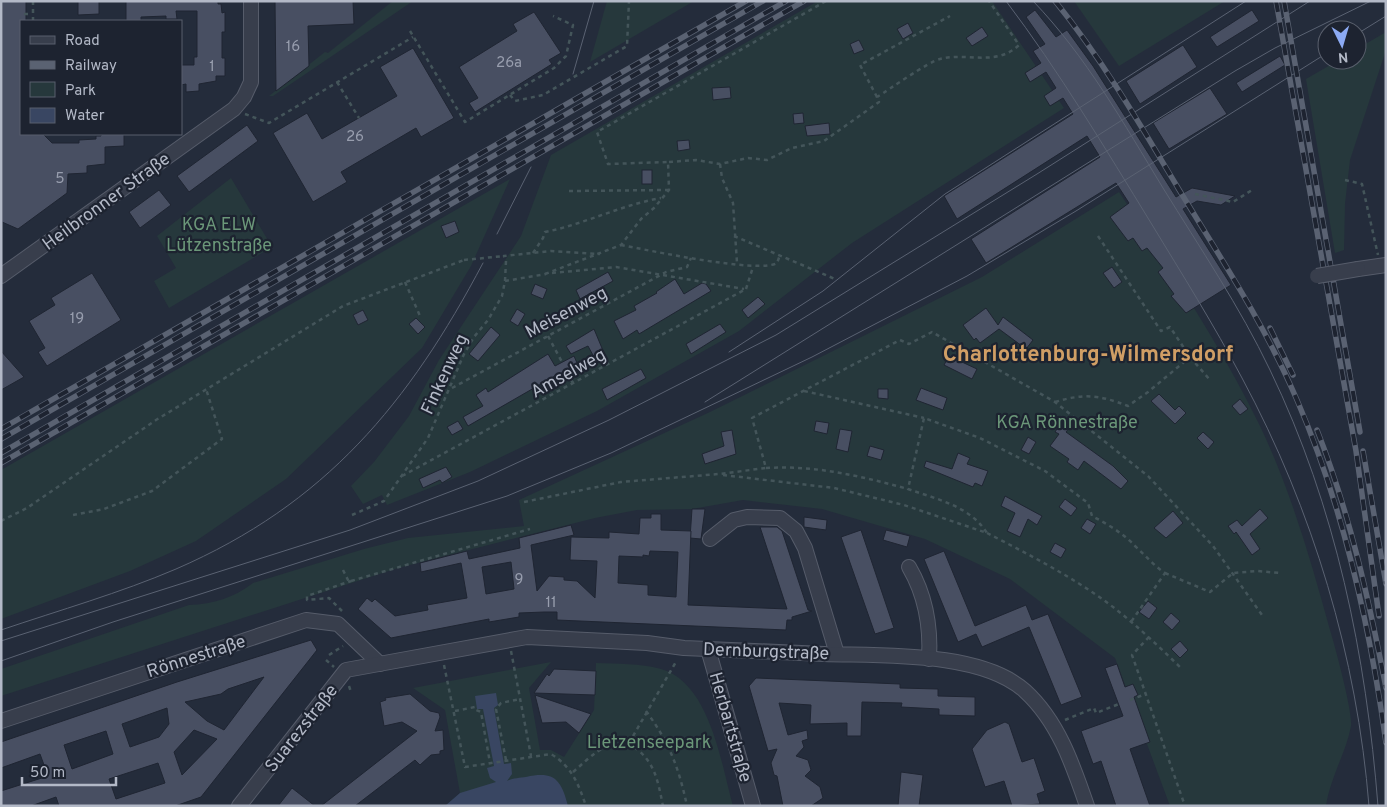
<svg xmlns="http://www.w3.org/2000/svg" width="1387" height="807" viewBox="0 0 1387 807" font-family="Overpass,sans-serif">
<style>
.green{fill:#26383c}
.water{fill:#394662}
.building{fill:#484f62;stroke:#1f2532;fill-rule:evenodd}
.lines{fill:none;stroke-linecap:round;stroke-linejoin:round}
.minor-casing{stroke:#565c6a;stroke-width:16}
.path{stroke:#44555a;stroke-width:2.5;stroke-dasharray:4 4;stroke-linecap:butt}
.minor{stroke:#383e4c;stroke-width:14}
.tram{stroke:#5a6272;stroke-width:1}
.rail-casing{stroke:#5a6272;stroke-width:5.5}
.rail{stroke:#1d2330;stroke-width:4;stroke-dasharray:11;stroke-linecap:butt}
.minor-bridge-casing{stroke:#565c6a;stroke-width:16;stroke-linecap:butt}
.path-bridge{stroke:#44555a;stroke-width:2.5;stroke-dasharray:4 4;stroke-linecap:butt}
.minor-bridge{stroke:#383e4c;stroke-width:14}
.labels{text-anchor:middle;stroke-width:4.5;stroke-linejoin:round;paint-order:stroke}
.number-label{font-size:15px;fill:#989eae}
.street-label{font-size:18px;fill:#b3b9c7;stroke:#1d2330}
.park-label{font-size:18px;fill:#6b9779;stroke:#1d2330}
.district-label{font-size:22px;font-weight:bold;fill:#d09e65;stroke:#1d2330}
</style>
<rect width="100%" height="100%" fill="#242c3b"/>
<!-- green -->
<g class="green">
<path d="M393,1H413L273,96H269L325,52L328,53Z"/>
<path d="M607,1H694L590,62Z"/>
<path d="M818,1H992L1064,108L852,243L739,331L597,411L470,472L387,505L382,495L363,504L351,486L374,462L409,416L439,360L521,236L551,155Z"/>
<path d="M1074,1H1225L1119,66Z"/>
<path d="M1386,32V50L1350,160L1345,204L1344,250L1335,253L1306,79L1339,60H1357V49Z"/>
<path d="M231,178L272,247L169,308L154,281L176,268L157,236Z"/>
<path d="M510,179L471,266L422,348L286,479L196,541L130,571L1,619V470Z"/>
<path d="M1119,192C1169,268 1220,344 1260,426C1291,491 1311,561 1330,630C1335,646 1353,713 1351,726C1346,753 1330,778 1326,806H1170L1115,658L1010,579L925,539L822,509L743,500L692,509L637,510L595,518L398,568L1,696V669L189,605C214,604 233,598 253,583L364,549L408,538L524,526L519,500L710,412L982,277Z"/>
<path d="M551,662L529,688L540,750H551L564,757L594,710L596,663C617,664 640,663 661,669C710,683 721,763 733,806H445L460,793L445,710L413,688Z"/>
</g>
<!-- water -->
<path class="water" d="M496,693L498,705L494,708L504,764L511,763L512,774L507,781C512,778 520,778 526,777C554,771 561,779 568,806H445L460,793L496,782L490,778L487,768L494,766L483,709H477L475,696Z"/>
<!-- building -->
<g class="building">
<path d="M2,1H26V21H21V134H43L52,143H79V140L96,139V136H101V134H124V146L105,147V164L87,166V173L68,174L67,193L18,229L2,222Z"/>
<path d="M78,1H99V14L78,15Z"/>
<path d="M126,1H218V4H221L222,13L225,12V32H222V58H225V76H216V81L199,84V91L186,92V84L181,85V65H194V57H197V11H176L177,19H166V16L141,17V21H126Z"/>
<path d="M275,1H353L354,24L308,26L309,66L276,91Z"/>
<path d="M1035,10L1056,37L1067,30L1093,66L1176,197L1192,188L1235,196L1221,205L1197,201L1183,209L1231,285L1186,313L1171,296L1174,294L1158,272L1163,268L1147,248L1142,251L1133,238L1128,241L1110,217L1129,203L1116,183L986,263L971,239L1100,157L1087,136L957,219L944,196L1073,114L1063,98L1050,106L1044,96L1056,88L1046,72L1030,82L1025,73L1041,63L1033,51L1045,44L1026,17Z"/>
<path d="M1252,10L1259,21L1217,47L1210,37Z"/>
<path d="M534,12L561,53L549,60L552,64L475,112L469,103L478,98L459,67L517,31L513,24Z"/>
<path d="M908,23L913,33L903,39L897,29Z"/>
<path d="M982,27L988,36L972,46L966,38Z"/>
<path d="M859,40L864,50L854,54L850,44Z"/>
<path d="M1183,45L1197,67L1140,104L1126,81Z"/>
<path d="M413,48L454,118L421,137L416,128L341,172L347,182L313,202L273,133L307,113L322,139L397,96L380,67Z"/>
<path d="M1280,56L1285,65L1242,92L1236,83Z"/>
<path d="M730,87L731,98L713,100L712,88Z"/>
<path d="M1210,88L1227,114L1169,149L1153,123Z"/>
<path d="M803,113L804,123L794,124L793,114Z"/>
<path d="M829,123L830,134L807,136L805,126Z"/>
<path d="M247,125L258,141L189,192L177,176Z"/>
<path d="M689,140L690,149L678,151L677,141Z"/>
<rect x="642" y="170" width="10" height="14"/>
<path d="M159,190L171,205L140,228L129,212Z"/>
<path d="M455,221L459,232L446,238L441,226Z"/>
<path d="M1112,267L1122,282L1114,288L1103,273Z"/>
<path d="M608,272L613,281L580,299L576,290Z"/>
<path d="M92,273L121,320L47,366L38,352L45,348L29,321L55,305L51,298Z"/>
<path d="M675,279L684,294L702,283L706,284L711,291L639,334L637,330L623,339L614,321L636,310L634,306L657,293L656,292Z"/>
<path d="M535,284L547,289L543,299L531,294Z"/>
<path d="M758,297L765,304L748,318L742,310Z"/>
<path d="M986,308L998,325L1003,317L1033,340L1026,349L999,329L980,343L976,338L974,340L963,325Z"/>
<path d="M517,309L525,314L518,326L510,321Z"/>
<path d="M363,310L368,320L358,325L353,315Z"/>
<path d="M416,318L425,327L418,334L409,324Z"/>
<path d="M720,324L726,332L691,354L686,344Z"/>
<path d="M491,327L500,335L478,361L469,354Z"/>
<path d="M594,329L604,353L595,359L588,346L571,354L566,346Z"/>
<path d="M1,351L24,377L1,390Z"/>
<path d="M548,354L555,366L574,356L577,363L571,367L573,369L560,375V373L468,426L463,417L483,406L476,395L486,388L488,392Z"/>
<path d="M949,356L977,369L972,379L944,365Z"/>
<path d="M641,369L646,378L607,400L602,389Z"/>
<path d="M921,388L947,398L943,410L916,400Z"/>
<path d="M878,389H888V399L878,398Z"/>
<path d="M1159,394L1175,410L1179,406L1186,413L1175,424L1151,401Z"/>
<path d="M1240,399L1248,409L1240,415L1232,406Z"/>
<path d="M458,421L463,429L452,435L447,427Z"/>
<path d="M816,421L829,423L827,434L814,431Z"/>
<path d="M1062,421L1070,427L1066,432L1113,466L1128,481L1121,489L1084,461L1078,470L1067,462L1069,459L1050,446L1059,434L1055,432Z"/>
<path d="M840,429L852,431L848,452L836,449Z"/>
<path d="M732,430L736,454L705,464L702,454L724,446L721,432Z"/>
<path d="M1203,432L1214,442L1208,449L1197,438Z"/>
<path d="M1028,437L1036,442L1029,454L1021,450Z"/>
<path d="M870,446L884,450L881,460L867,456Z"/>
<path d="M958,453L970,458L967,464L988,471L982,486L975,483L973,487L924,467L926,461L952,469Z"/>
<path d="M446,467L452,477L442,483L440,480L423,488L419,479Z"/>
<path d="M1005,496L1042,516L1037,525L1028,519L1020,537L1007,531L1015,513L1001,506Z"/>
<path d="M1065,499L1077,508L1071,516L1059,507Z"/>
<path d="M692,509H705L701,539L690,538Z"/>
<path d="M1260,509L1268,518L1250,534L1260,549L1252,555L1236,532L1234,534L1228,526L1237,520L1242,526Z"/>
<path d="M1173,511L1183,523L1166,538L1154,528Z"/>
<path d="M651,514H661V530L691,531L688,605L787,609L760,527H777L782,531L808,610L812,611L792,617V620H787L786,630L557,620V612H544L519,613V617L489,622V619L391,638L358,609L367,598L372,602L375,599L395,616L428,610L427,605L467,598L461,563L421,572L420,563L467,551L469,559L520,548L519,538L571,525L574,535L531,545L537,591L549,576L564,577V580L577,581L595,598L597,561L570,560L571,537L609,538V532L639,534L640,518H651ZM650,551L678,552L676,597L648,595V585L618,583L619,556L643,557V555L649,556ZM511,562L514,589L486,594L482,567Z"/>
<path d="M804,517L827,520L826,530L804,527Z"/>
<path d="M1087,519L1096,524L1090,534L1081,528Z"/>
<path d="M861,530L894,628L875,634L841,537Z"/>
<path d="M886,530L910,536L907,547L883,540Z"/>
<path d="M1055,543L1066,549L1061,558L1050,552Z"/>
<path d="M944,551L975,626L1026,605L1032,620L1048,614L1082,697L1061,705L1029,627L982,647L976,634L958,642L924,559Z"/>
<path d="M1148,601L1157,608L1149,619L1139,612Z"/>
<path d="M1171,613L1180,621L1172,630L1163,622Z"/>
<path d="M311,640L317,650L201,797L175,806H59L56,797L31,806H1V791L48,776L40,754L1,768V742L177,682ZM264,677L224,730L207,721L185,702L221,694L228,689ZM167,708L169,724L159,737L130,747L122,724ZM194,730L217,739L182,775L174,752ZM106,731L113,754L72,769L64,745ZM158,763L165,783L116,799L109,779Z"/>
<path d="M1180,641L1188,650L1180,658L1171,649Z"/>
<path d="M1117,664L1125,687L1133,684L1138,695L1134,697L1150,742L1130,749L1150,806H1116L1101,761L1093,764L1081,731L1123,716L1105,668Z"/>
<path d="M554,669L596,671L595,695L534,693L547,674L549,676Z"/>
<path d="M756,678L900,684V688L938,689V696L975,697V716L939,715V709L901,707L902,703L862,702L861,736H847V723L810,724L811,705L779,703L788,735L807,730L808,739L802,741L804,747L796,756L808,760L811,770L805,776L820,787L823,798L811,806H783L777,776L774,775L771,763L777,749L768,751L749,686Z"/>
<path d="M410,694L430,711L439,713L440,717L435,731L443,730L444,750L440,751V754L431,755L420,765L415,760L355,806H321L417,731L402,722L384,726L380,702L386,700L385,698Z"/>
<path d="M535,695L591,714L579,733L566,722L542,723Z"/>
<path d="M1005,722L1009,724L1022,762L1034,758L1045,791L1037,794L1040,804L1012,806L1004,781L985,787L972,749L987,730Z"/>
<path d="M901,772L923,775L919,806H898Z"/>
<path d="M292,788L315,806H278Z"/>
</g>
<g class="lines">
<!-- minor casing -->
<g class="minor-casing">
<g id="minor">
<path d="M1358,269L1386,265"/>
<path d="M1,276L234,109L244,97L251,82V1"/>
<path d="M710,539L734,520L747,517L780,518L796,531L805,548L837,654"/>
<path d="M909,567C926,596 931,626 929,659"/>
<path d="M708,649L753,806"/>
<path d="M1,721L306,620L338,624L380,664"/>
<path d="M239,806L346,670L527,637L647,643L684,648C731,650 777,652 824,654C881,656 981,651 1025,691C1058,721 1073,765 1087,806"/>
</g>
</g>
<!-- path -->
<g class="path">
<path d="M24,14H32"/>
<path d="M33,21V1"/>
<path d="M410,31L465,122L554,68L566,56L573,25L553,16"/>
<path d="M337,82L359,118"/>
<path d="M510,95L515,101L543,95L627,46L629,1"/>
<path d="M877,97L860,65L950,16"/>
<path d="M245,114L269,123L413,37"/>
<path d="M669,162L696,160L720,164L748,158L767,160L792,148L824,141L879,102L877,97C890,89 928,62 940,59C968,52 996,67 1019,45L989,1"/>
<path d="M720,164L722,178L733,203L737,263"/>
<path d="M1345,180L1362,184L1378,255"/>
<path d="M569,191L669,190"/>
<path d="M1195,194L1233,202L1252,190"/>
<path d="M734,236L835,279"/>
<path d="M1098,236L1161,331L1170,327L1190,357L1210,380"/>
<path d="M621,245C648,250 758,274 777,263L780,255"/>
<path d="M533,253L543,238L545,232C585,224 621,205 661,198"/>
<path d="M552,273L616,267L744,289"/>
<path d="M545,274L621,245L641,219L654,208L669,190L668,162L608,164L597,132L826,1"/>
<path d="M505,281L546,274"/>
<path d="M405,282L420,316"/>
<path d="M746,289L753,267"/>
<path d="M548,336L562,362"/>
<path d="M567,372L574,385"/>
<path d="M452,388L666,272L687,267L691,258"/>
<path d="M804,391L924,418"/>
<path d="M1055,402C1085,393 1099,395 1128,406L1148,392L1190,357"/>
<path d="M766,468C816,465 860,476 908,489"/>
<path d="M723,475L834,488L904,505L987,533C970,506 936,499 908,489L924,418L980,438L1045,471L1088,503L1092,516C1107,524 1123,533 1135,546C1146,556 1153,565 1165,573L1131,622"/>
<path d="M402,476L746,289"/>
<path d="M524,502L621,482L719,474L766,468L752,418L900,340L909,344L932,332L1055,402L1148,476L1213,546L1262,615"/>
<path d="M73,515L104,509L152,491L222,439L206,389"/>
<path d="M352,515L384,501L428,438L464,354L474,337L488,320L502,296L505,281L506,261L504,256L551,251L600,254"/>
<path d="M1,521L27,508L156,420L343,306L464,260"/>
<path d="M987,533C1024,552 1061,571 1095,594C1126,615 1153,641 1180,667"/>
<path d="M343,570L349,582"/>
<path d="M1165,573L1210,592L1233,573L1257,571L1280,573"/>
<path d="M351,581L530,529"/>
<path d="M342,611L329,598L307,600V596L351,581"/>
<path d="M1149,637L1132,655L1185,806"/>
<path d="M511,651L531,756"/>
<path d="M329,655L343,646"/>
<path d="M326,660L334,667"/>
<path d="M444,665L465,767L551,754C572,767 578,783 586,806"/>
<path d="M349,686L351,692"/>
<path d="M1130,700L1146,694"/>
<path d="M455,711L475,707L476,710L481,712L490,763"/>
<path d="M646,711C669,742 679,768 687,806"/>
<path d="M1065,720L1094,708L1096,713L1119,704"/>
<path d="M629,743L677,660"/>
<path d="M506,760L496,709L501,703L520,699"/>
<path d="M573,772C593,755 601,743 629,743C655,761 657,777 663,806"/>
</g>
<!-- minor -->
<use href="#minor" class="minor"/>
<!-- tram -->
<g class="tram">
<path d="M1006,1C1059,71 1105,148 1151,223C1182,274 1214,325 1242,378C1313,510 1357,657 1369,806"/>
<path d="M1033,1C1086,56 1124,124 1163,188C1200,248 1240,307 1270,370C1336,507 1366,654 1378,806"/>
<path d="M1357,34L1386,16"/>
<path d="M573,74L594,1"/>
<path d="M497,234L531,167"/>
<path d="M729,352L823,291L945,194L1246,1"/>
<path d="M705,402L1235,71L1275,48L1371,1"/>
<path d="M1,630C60,610 120,593 176,569C326,504 409,403 483,263"/>
<path d="M1,641L350,530L478,481L609,420L776,335L1037,174L1310,1"/>
<path d="M1,661L113,622L507,496L611,453L812,357L967,276L1076,211L1327,53"/>
</g>
<!-- rail casing -->
<g class="rail-casing">
<g id="rail">
<path d="M1055,1C1102,59 1140,124 1178,188C1220,257 1265,325 1297,400C1344,509 1370,626 1386,743"/>
<path d="M1276,1L1356,451L1379,616"/>
<path d="M1284,1L1360,432"/>
<path d="M1270,328L1293,375"/>
<path d="M1,429L746,1"/>
<path d="M1317,430C1350,514 1369,600 1386,688"/>
<path d="M1,439L763,1"/>
<path d="M1363,451L1386,584"/>
<path d="M1,453L786,1"/>
<path d="M1,463L804,1"/>
</g>
</g>
<!-- rail -->
<use href="#rail" class="rail"/>
<!-- minor-bridge casing -->
<g class="minor-bridge-casing">
<path id="minor-bridge" d="M1317,276L1358,269"/>
</g>
<!-- path-bridge -->
<path class="path-bridge" d="M464,260L504,256"/>
<!-- minor-bridge -->
<use href="#minor-bridge" class="minor-bridge"/>
</g>
<g class="labels">
<!-- number labels -->
<g class="number-label">
<text x="293" y="51">16</text>
<text x="509" y="67">26a</text>
<text x="212" y="71">1</text>
<text x="355" y="141">26</text>
<text x="60" y="183">5</text>
<text x="77" y="323">19</text>
<text x="519" y="584">9</text>
<text x="551" y="607">11</text>
</g>
<!-- street labels -->
<g class="street-label">
<text transform="translate(106 201) rotate(-36)" y="6">Heilbronner Straße</text>
<text transform="translate(566 312) rotate(-28)" y="6">Meisenweg</text>
<text transform="translate(568 373) rotate(-29)" y="6">Amselweg</text>
<text transform="translate(444 374) rotate(-65)" y="6">Finkenweg</text>
<text transform="translate(766 651) rotate(2)" y="6">Dernburgstraße</text>
<text transform="translate(196 656) rotate(-18)" y="6">Rönnestraße</text>
<text transform="translate(731 727) rotate(74)" y="6">Herbartstraße</text>
<text transform="translate(301 728) rotate(-52)" y="6">Suarezstraße</text>
</g>
<!-- park labels -->
<g class="park-label">
<text x="219" y="230">KGA ELW<tspan x="219" dy="21">Lützenstraße</tspan></text>
<text x="1067" y="428">KGA Rönnestraße</text>
<text x="649" y="748">Lietzenseepark</text>
</g>
<!-- district labels -->
<g class="district-label">
<text x="1088" y="361">Charlottenburg-Wilmersdorf</text>
</g>
</g>
<!-- border -->
<rect width="1387" height="807" fill="none" stroke="#b3b9c7" stroke-width="5"/>
<!-- legend -->
<rect x="20" y="20" width="162" height="115" fill="#1d2330" stroke="#595f6c"/>
<rect x="30" y="36" width="25" height="8" fill="#383e4c" stroke="#595f6c"/>
<text x="65" y="45" font-size="15" fill="#b3b9c7">Road</text>
<rect x="30" y="61" width="25" height="8" fill="#5a6272" stroke="#595f6c"/>
<text x="65" y="70" font-size="15" fill="#b3b9c7">Railway</text>
<rect x="30" y="82" width="25" height="15" fill="#26383c" stroke="#595f6c"/>
<text x="65" y="95" font-size="15" fill="#b3b9c7">Park</text>
<rect x="30" y="108" width="25" height="15" fill="#394662" stroke="#595f6c"/>
<text x="65" y="120" font-size="15" fill="#b3b9c7">Water</text>
<!-- north arrow -->
<g transform="translate(1342 45) rotate(175)"><circle r="24" fill="#1d2330" stroke="#595f6c"/>
<path d="M0-4L9 19L0 12L-9 19Z" fill="#8caaf4"/>
<text y="-8" font-size="14" font-weight="bold" text-anchor="middle" fill="#b3b9c7">N</text>
</g>
<!-- scale -->
<path d="M22 777v8h94v-8" fill="none" stroke="#b3b9c7" stroke-width="2.5"/>
<text x="30" y="777" font-size="15" fill="#b3b9c7" stroke="#1d2330" stroke-width="4" paint-order="stroke">50 m</text>
</svg>
